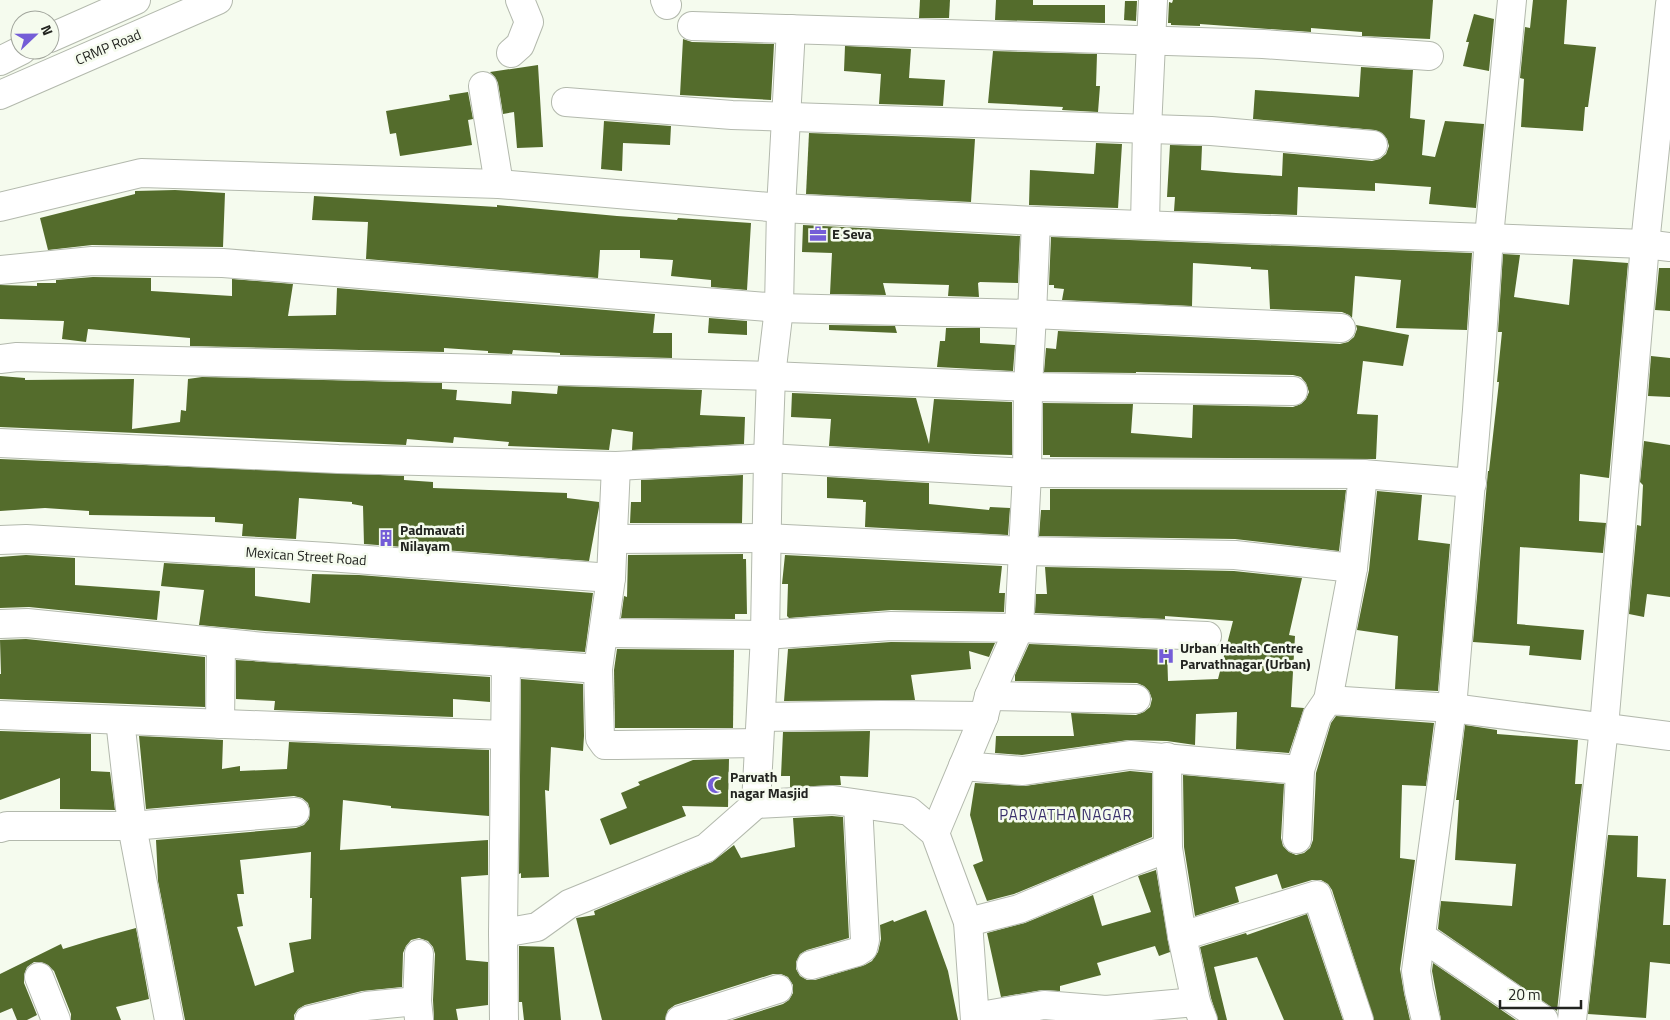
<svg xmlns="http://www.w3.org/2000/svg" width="1670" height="1020" viewBox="0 0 1670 1020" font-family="'Titillium Web',sans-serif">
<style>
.building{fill:#546c2c;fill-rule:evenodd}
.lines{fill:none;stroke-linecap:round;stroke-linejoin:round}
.street-casing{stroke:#b3b9ad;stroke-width:30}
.secondary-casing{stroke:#b3b9ad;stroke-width:30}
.street{stroke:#fff;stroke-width:28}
.secondary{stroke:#fff;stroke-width:28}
.labels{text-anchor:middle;stroke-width:5;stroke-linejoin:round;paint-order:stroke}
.street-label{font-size:14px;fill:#222420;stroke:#f5fbee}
.poi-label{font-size:14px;font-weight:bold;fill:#222420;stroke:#f5fbee;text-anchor:start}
.neighbourhood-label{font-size:15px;letter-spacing:1px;fill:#3a306c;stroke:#f5fbee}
</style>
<rect width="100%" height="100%" fill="#f5fbee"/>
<!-- building -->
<g class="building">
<path d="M920,0H950L949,18H919Z"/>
<path d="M996,0H1033V5H1105V23L995,20Z"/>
<path d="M1173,0H1433L1430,39L1362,36V32L1311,28V32L1200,24V26L1171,25V23H1168L1169,2L1172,3Z"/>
<path d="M1533,0H1567L1564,44L1596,47L1588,107H1585L1583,131L1521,127L1524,79L1520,78L1525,27L1530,28Z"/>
<path d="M1125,1H1137L1136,21L1124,20Z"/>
<path d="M1474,14L1494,19L1489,71L1463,66L1469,42H1466Z"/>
<path d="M683,39L692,42L774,44L771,100L680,95Z"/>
<path d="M845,46L911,49L909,78L945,80L943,106L879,104L881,74L844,71Z"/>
<path d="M993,51L1097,54L1096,86H1100L1098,112L1062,110L1063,107L988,103Z"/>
<path d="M538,65L543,147L517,148L514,112L503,114L498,83L495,77L490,72Z"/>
<path d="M1361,67L1413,70L1410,118L1425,120L1422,155L1435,157L1445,121L1484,124L1476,208L1429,204L1431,187L1375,183V191L1298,187L1297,215L1174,211L1175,197H1167L1170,145L1202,146L1201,170L1236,173L1282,176L1283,153L1372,161L1380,159L1386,154L1389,146L1387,139L1382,133L1375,130L1253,119L1255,90L1359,97Z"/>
<path d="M468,92L473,119L468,120L472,145L400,156L396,133L390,134L386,111L450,100L449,95Z"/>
<path d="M604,121L671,126L670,145L623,143L622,171L601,169Z"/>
<path d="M809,133L975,139L971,202L806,194Z"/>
<path d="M1096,143L1122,144L1118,208L1029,205L1030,170L1094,174Z"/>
<path d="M175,190L225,193L223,247L92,245L48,250L40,218L135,194V191Z"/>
<path d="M314,196L497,207V205L617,216L677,220L678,218L751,223L747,290L711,287V280L671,276L673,260L640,258V250H600L598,278L366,259L368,222L312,220Z"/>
<path d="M803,225L1020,236L1018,283L980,282L978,283L979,297L948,296L949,285L883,283L886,295L830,294L832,253L802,252Z"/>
<path d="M1051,237L1472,253L1467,330L1396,328L1401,280L1355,276L1352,318L1349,315L1342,312L1270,309L1268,270L1251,269V267L1193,263L1192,306L1062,300L1064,289L1054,288V285H1049Z"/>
<path d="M1503,254L1520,255L1514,297L1569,305L1573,259L1628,263L1609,478L1580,474L1579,521L1606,523L1603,553L1520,547L1517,624L1584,630L1581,660L1529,655L1530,646L1473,642L1488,471H1489L1499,382H1497L1502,332H1498Z"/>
<path d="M1659,268H1670V311L1655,310Z"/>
<path d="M93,277L151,278V291L232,296V279L293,284L288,316L336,315L337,288L655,314L653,333H672V358L560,355V353L513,350L512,354L488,353V351L444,348V352L190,346V338L88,329L86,342L62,339L64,321L0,319V285L37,286V283H56V280Z"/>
<path d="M709,318L747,321V335L708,333Z"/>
<path d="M829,325L895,326L897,333L829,330Z"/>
<path d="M1356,325L1409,335L1403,366L1363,361L1357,414L1378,415L1376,459L1050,457V455H1043V403L1133,404L1131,433L1192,438L1193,405L1293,407L1301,404L1306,399L1309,392L1306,383L1301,377L1293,375L1136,372V373L1044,372L1046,348L1056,349L1058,331L1340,344L1348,342L1354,337L1357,329Z"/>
<path d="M946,328H980V343L1015,345L1013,371L937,367L940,341H945Z"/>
<path d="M1651,356L1670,358V397L1648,396Z"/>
<path d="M0,376L25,378V380L134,379L132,429L180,422L181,410L186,411L188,379L202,377L442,383V389L457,390L456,400L511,404L512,391L557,394L558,386L702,390L700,415L745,417L744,444L632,450L633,432L612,429L609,450L508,446L509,442L454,437L453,443L407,439L406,445L0,427Z"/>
<path d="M792,393L916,398L929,444L934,399L1012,402V455L975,454L829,446L831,419L791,417Z"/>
<path d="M1644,441L1670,445V597L1647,594L1644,617L1629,614L1637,525L1641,526L1643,485L1640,482Z"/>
<path d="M0,459L404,476V480L433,482V488L567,493V498L599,502V507L589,561L364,544L363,506L352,504V502L299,498L296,539L242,536L243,524L215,522V517L89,515V511L45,508L0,511Z"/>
<path d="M743,475L742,523H630L631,502H641V480Z"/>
<path d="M827,477L929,483V504L989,510L990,507L1010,508L1008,535L865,527L866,502H863V500L827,498Z"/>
<path d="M1050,489L1346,490L1339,551L1235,539L1039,536L1041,510H1050Z"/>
<path d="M1377,491L1422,495L1418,540L1450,544L1438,691L1395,689L1398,636L1357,630L1369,570Z"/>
<path d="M743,554V559H746L747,614H735V619L621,618L624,596L627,597L628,555Z"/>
<path d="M26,555L75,558V585L160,591L157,620L29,607L0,608V557Z"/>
<path d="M785,555L1002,566L999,593H1005L1004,612L891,610L789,618L787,616L788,584H782Z"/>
<path d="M164,563L255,568V596L310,603L312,574L359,575L593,593L585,652L265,631L199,625L204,590L161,586Z"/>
<path d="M1045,567L1234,571L1302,578L1289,635L1295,636L1291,707L1304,708L1289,753L1236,749L1237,712L1196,714L1195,745L1167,741L1128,740L1022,755L995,753L996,736H1074L1071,713L1136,715L1144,712L1150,707L1152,699L1149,691L1144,686L1137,683L1015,681V675L1029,644L1167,650L1168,681L1218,679L1233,621L1165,616V619L1035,613L1036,594H1047Z"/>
<path d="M26,639L205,657V707L0,699V674H1L0,640Z"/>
<path d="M891,642L995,643L989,657L969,651L971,669L911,675L915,700L784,701L788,649Z"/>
<path d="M617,649L734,650L733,728H615L614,670Z"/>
<path d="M236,660L490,677V702L453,699V717L274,710L275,701L236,699Z"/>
<path d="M521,679L583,684L584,736L583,751L551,747L549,791L545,790L549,877L521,878V873L519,874Z"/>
<path d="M1336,716L1434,723L1426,786L1402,785L1400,858L1415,860L1400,969L1404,993L1410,1020H1374L1332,890L1328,884L1321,880H1312L1282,889L1277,874L1235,887L1239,902L1195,916L1184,847L1183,775L1284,784L1281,838L1283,846L1289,852L1296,855L1304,853L1310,848L1313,840L1316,773L1331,723Z"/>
<path d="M1465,725L1497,730V734L1578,740L1575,784H1582L1557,1011L1438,929L1441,901L1512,906L1516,864L1455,860L1459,800H1456Z"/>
<path d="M0,731L91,734V771L110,772L115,810L60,809V778L0,800Z"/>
<path d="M870,731L868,777L840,776L841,785L790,787V776H781L783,732Z"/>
<path d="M139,736L223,740L222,769L240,766V771L287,769L289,742L489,750V816L391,808V806L343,800L340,850L488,840V875L461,877L466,960L488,962V1005L456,1009L458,1020H434L433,1000L435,954L433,947L428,941L419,938L411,940L406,946L403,953L402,987L362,991L305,1005L298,1009L294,1015V1020H185L158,881L156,840L296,828L304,825L309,819L310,810L308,803L302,798L294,796L146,809ZM311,852L310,898H312L311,939L289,943L294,972L255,986L237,927L243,926L237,894H244L240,860Z"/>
<path d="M729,759L728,807L682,806L686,816L610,845L600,819L627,808L621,793L640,785L638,782L693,760Z"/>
<path d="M1130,771L1152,773V837L1014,894L987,901L973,865L983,861L970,815L975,783L1025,786Z"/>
<path d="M832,816L843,817L849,938L807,950L800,954L796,962V969L800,976L807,980H815L865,965L872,961L878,952L881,939L880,925L893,920L894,922L926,910L948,971L958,1020H732L783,1004L789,1000L793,993V985L788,977L781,974H773L675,1005L668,1010L665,1020H602L576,918L595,915L594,911L712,862L734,845L741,858L795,847L793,818Z"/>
<path d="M1608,835L1638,836L1637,877L1666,879L1663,925H1670V964L1650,962L1646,1018L1588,1014Z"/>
<path d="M1156,870L1170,952L1159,956L1155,946L1097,963L1101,975L1060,986V991L1042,990L1001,997L987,933L1025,923L1093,895L1102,926L1151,912L1138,876Z"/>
<path d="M1307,914L1343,1020H1284L1257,957L1214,967L1227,1020H1218L1211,998L1200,947L1246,933L1247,935Z"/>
<path d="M136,928L149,999L116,1007L121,1020H71V1014L54,971L48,965L41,962H34L27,967L24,975V983L37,1015L27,1020H17L12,1008L0,1013V974L61,944L63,949L99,938Z"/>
<path d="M519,946L554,947L561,1020H524L522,1002H519Z"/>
<path d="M1433,963L1516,1020H1441L1432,971Z"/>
</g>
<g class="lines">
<!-- street casing -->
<g class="street-casing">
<g id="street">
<path d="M665,0L667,5"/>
<path d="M692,26L1263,44L1429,56"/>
<path d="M791,29L781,208L779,308L771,376L768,458L765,635L756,804L833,800L909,811L935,833L968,922L975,1020"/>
<path d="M511,53L520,45L529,22L520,0"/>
<path d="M483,86L499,184"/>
<path d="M566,102L732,115L1211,131L1373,145"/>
<path d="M0,207L141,173L499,184L781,208L1036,221L1645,244L1670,247"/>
<path d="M1145,225L1147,129L1153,0"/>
<path d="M0,270L92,261L223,263L779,308L1032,314L1341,328"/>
<path d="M0,359L17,357L771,376L1028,387L1293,391"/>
<path d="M0,443L338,459L616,466L768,458L1027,473L1363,474L1472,483"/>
<path d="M616,466L611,578L598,669L600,738L605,745H617L759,743"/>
<path d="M614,539L766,538L1022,551L1235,555L1353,568"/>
<path d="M0,540L26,539L328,557L611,578"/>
<path d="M0,624L27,623L264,647L506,662L598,669"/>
<path d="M604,633L765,635L891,626L1019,628L1207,636"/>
<path d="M989,696L1136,699"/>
<path d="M1328,700L1353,568L1363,474"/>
<path d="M0,715L504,735"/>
<path d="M761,717L881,715L984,716"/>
<path d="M120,720L132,826L169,1020"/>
<path d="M220,724L221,643"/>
<path d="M1167,757L1168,848L1182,936L1317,895L1359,1020"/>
<path d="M963,766L1023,771L1130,755L1300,770L1317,716L1328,700L1452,708L1670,736"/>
<path d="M0,828L7,826H132L295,812"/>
<path d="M935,833L984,716L989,696L1019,628L1027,473L1028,387L1032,314L1036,221"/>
<path d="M1297,839L1300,770"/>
<path d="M968,922L1019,909L1124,865L1168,848"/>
<path d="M503,933L537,927L569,904L706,848L756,804"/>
<path d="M1182,936L1196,1002L1203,1020"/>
<path d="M1422,937L1544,1020"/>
<path d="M811,965L857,952L863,948L865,940L858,804"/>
<path d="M39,977L56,1020"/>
<path d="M975,1017L1044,1005L1106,1010L1196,1002"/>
<path d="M419,1019L417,1001L419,954"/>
<path d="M309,1020L366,1006L417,1001"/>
<path d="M504,1020L503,933L506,662"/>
<path d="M680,1020L778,989"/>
<path d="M1426,1020L1419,991L1416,971L1452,708L1477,410L1489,237L1512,0"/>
<path d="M1572,1020L1604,727L1645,244L1670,4"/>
</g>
</g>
<!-- secondary casing -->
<g class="secondary-casing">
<g id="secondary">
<path d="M50,38L136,0"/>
<path d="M0,61L22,50"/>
<path d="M0,95L218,0"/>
</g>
</g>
<!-- street -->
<use href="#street" class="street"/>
<!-- secondary -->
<use href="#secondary" class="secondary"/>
</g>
<!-- icons -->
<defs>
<g id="office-bare" transform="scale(1.35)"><path d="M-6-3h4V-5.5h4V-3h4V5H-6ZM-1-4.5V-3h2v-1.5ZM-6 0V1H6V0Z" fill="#745dd7" stroke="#f5fbee" stroke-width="2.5" paint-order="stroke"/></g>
<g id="building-bare" transform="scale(1.35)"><path d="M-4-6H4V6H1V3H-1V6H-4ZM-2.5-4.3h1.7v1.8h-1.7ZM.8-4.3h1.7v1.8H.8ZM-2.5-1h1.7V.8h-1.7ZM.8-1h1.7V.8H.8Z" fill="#745dd7" stroke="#f5fbee" stroke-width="2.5" paint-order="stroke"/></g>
<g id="hospital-bare" transform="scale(1.35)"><path d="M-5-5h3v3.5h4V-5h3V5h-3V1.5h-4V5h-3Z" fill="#745dd7" stroke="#f5fbee" stroke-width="2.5" paint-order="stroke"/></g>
<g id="mosque-bare" transform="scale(1.35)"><path d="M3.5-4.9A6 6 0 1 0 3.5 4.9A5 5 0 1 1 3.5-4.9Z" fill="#745dd7" stroke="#f5fbee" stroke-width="2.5" paint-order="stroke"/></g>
</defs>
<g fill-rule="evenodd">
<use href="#office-bare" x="818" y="234"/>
<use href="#building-bare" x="386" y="538"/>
<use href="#hospital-bare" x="1166" y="656"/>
<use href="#mosque-bare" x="716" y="785"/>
</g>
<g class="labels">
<!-- street labels -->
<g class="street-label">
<text transform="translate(108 47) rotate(-23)" y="5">CRMP Road</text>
<text transform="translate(306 556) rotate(4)" y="5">Mexican Street Road</text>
</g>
<!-- poi labels -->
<g class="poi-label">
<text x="832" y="239">E Seva</text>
<text x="400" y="535">Padmavati<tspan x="400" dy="16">Nilayam</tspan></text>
<text x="1180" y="653">Urban Health Centre<tspan x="1180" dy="16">Parvathnagar (Urban)</tspan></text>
<text x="730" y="782">Parvath<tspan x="730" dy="16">nagar Masjid</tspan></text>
</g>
<!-- neighbourhood labels -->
<g class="neighbourhood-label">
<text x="1066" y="820">PARVATHA NAGAR</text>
</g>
</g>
<!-- north arrow -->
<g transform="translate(35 35) rotate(68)"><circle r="24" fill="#f5fbee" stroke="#a1a59c"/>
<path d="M0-4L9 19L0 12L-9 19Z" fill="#745dd7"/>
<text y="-8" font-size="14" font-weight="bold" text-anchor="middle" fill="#222420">N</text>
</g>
<!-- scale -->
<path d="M1500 1000v8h81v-8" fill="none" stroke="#222420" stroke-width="2.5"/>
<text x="1508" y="1000" font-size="15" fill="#222420" stroke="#f5fbee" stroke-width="4" paint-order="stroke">20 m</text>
</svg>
